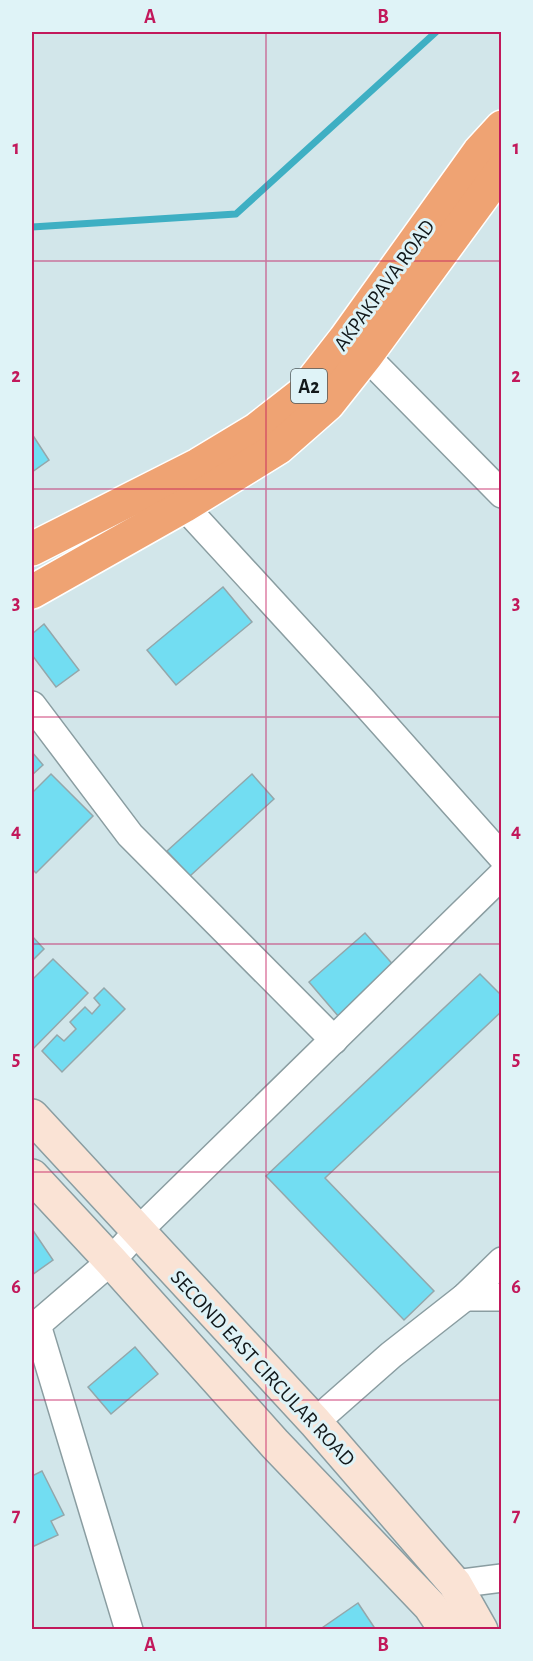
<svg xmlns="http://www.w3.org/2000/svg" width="533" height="1661" viewBox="0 0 533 1661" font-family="'Alegreya Sans',sans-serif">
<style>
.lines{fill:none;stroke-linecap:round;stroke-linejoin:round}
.stream{stroke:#3eafc3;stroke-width:7}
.building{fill:#72ddf2;stroke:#94a7ab;stroke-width:1.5}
.street-casing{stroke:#8a9da1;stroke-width:30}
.secondary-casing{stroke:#8a9da1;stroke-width:36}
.highway-casing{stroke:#fff;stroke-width:36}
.street{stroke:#fff;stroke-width:27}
.secondary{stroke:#fae3d5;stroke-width:33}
.highway{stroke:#efa373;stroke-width:33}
.grid{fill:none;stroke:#c2185b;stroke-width:1.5;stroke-opacity:0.55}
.labels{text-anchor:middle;stroke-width:6;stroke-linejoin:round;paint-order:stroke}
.shield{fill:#dff3f7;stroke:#4f5a5c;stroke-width:1.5}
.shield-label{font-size:20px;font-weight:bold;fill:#11181a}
.street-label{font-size:21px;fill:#11181a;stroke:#dff3f7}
.neatline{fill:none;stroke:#c2185b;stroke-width:2}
.grid-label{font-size:20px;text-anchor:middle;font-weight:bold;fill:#c2185b}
</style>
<rect width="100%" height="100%" fill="#d2e6ea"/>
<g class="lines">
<!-- stream -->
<path class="stream" d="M32,227L236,214L436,32"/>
</g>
<!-- building -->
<g class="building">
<path d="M32,434L49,460L32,472Z"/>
<path d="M223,587L252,622L176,685L147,650Z"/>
<path d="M44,624L79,670L56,687L32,655V634Z"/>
<path d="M32,752L43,765L32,775Z"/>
<path d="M51,774L93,816L36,873L32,869V793Z"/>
<path d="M252,774L274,799L190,876L167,851Z"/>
<path d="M365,933L396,968L339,1017L309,982Z"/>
<path d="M32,936L44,949L32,961Z"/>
<path d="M53,959L88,993L32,1050V980Z"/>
<path d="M480,974L502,996V1011L325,1178L434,1291L404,1320L266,1176Z"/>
<path d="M104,988L125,1009L62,1072L42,1051L57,1035L64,1041L76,1029L70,1022L85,1007L92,1014L100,1005L94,998Z"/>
<path d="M32,1229L53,1260L32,1275Z"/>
<path d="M135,1347L158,1374L111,1414L88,1387Z"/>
<path d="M42,1471L64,1515L51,1521L58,1535L32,1547V1476Z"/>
<path d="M358,1603L376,1630H319Z"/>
</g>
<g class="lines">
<!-- street casing -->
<g class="street-casing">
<g id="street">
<path d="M366,356L502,494"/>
<path d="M184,506L363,701L502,857"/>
<path d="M32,705L130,835L334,1040"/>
<path d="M465,1297H502"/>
<path d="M37,1325L129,1630"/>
<path d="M32,1329L111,1261L137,1232L502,875"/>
<path d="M315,1422L391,1355L465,1297L502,1261"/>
<path d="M455,1584L502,1578"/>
</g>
</g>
<!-- secondary casing -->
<g class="secondary-casing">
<g id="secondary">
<path d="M32,1116L315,1422L455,1584L481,1630"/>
<path d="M32,1176L111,1261L275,1444L430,1606L446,1630"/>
</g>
</g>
<!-- highway casing -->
<g class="highway-casing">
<g id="highway">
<path d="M32,549L198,465L256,430L302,394L345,339L479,152L502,127"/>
<path d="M32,592L184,506L278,448L328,404L366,356L502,170"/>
</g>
</g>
<!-- street -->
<use href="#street" class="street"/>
<!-- secondary -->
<use href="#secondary" class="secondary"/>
<!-- highway -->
<use href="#highway" class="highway"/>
</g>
<!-- grid -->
<path class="grid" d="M266,32V1630M32,261H502M32,489H502M32,717H502M32,944H502M32,1172H502M32,1400H502"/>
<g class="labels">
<!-- shield labels -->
<rect class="shield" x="291" y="369" width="36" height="34" rx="4.5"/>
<g class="shield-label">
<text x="309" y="393">A2</text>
</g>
<!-- street labels -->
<g class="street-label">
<text transform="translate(384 285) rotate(-54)" y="7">AKPAKPAVA ROAD</text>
<text transform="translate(263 1368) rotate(47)" y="7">SECOND EAST CIRCULAR ROAD</text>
</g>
</g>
<!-- border -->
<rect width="533" height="1661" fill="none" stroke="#dff3f7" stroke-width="66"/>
<rect x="33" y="33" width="467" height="1595" class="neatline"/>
<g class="grid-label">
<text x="150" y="23">A</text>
<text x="383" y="23">B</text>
<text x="16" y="154">1</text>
<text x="516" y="154">1</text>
<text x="16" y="382">2</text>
<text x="516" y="382">2</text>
<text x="16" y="609">3</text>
<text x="516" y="609">3</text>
<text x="16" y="837">4</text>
<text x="516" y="837">4</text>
<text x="16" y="1065">5</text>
<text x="516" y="1065">5</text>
<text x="16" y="1293">6</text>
<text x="516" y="1293">6</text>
<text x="16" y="1521">7</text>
<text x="516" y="1521">7</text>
<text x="150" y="1651">A</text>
<text x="383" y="1651">B</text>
</g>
</svg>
